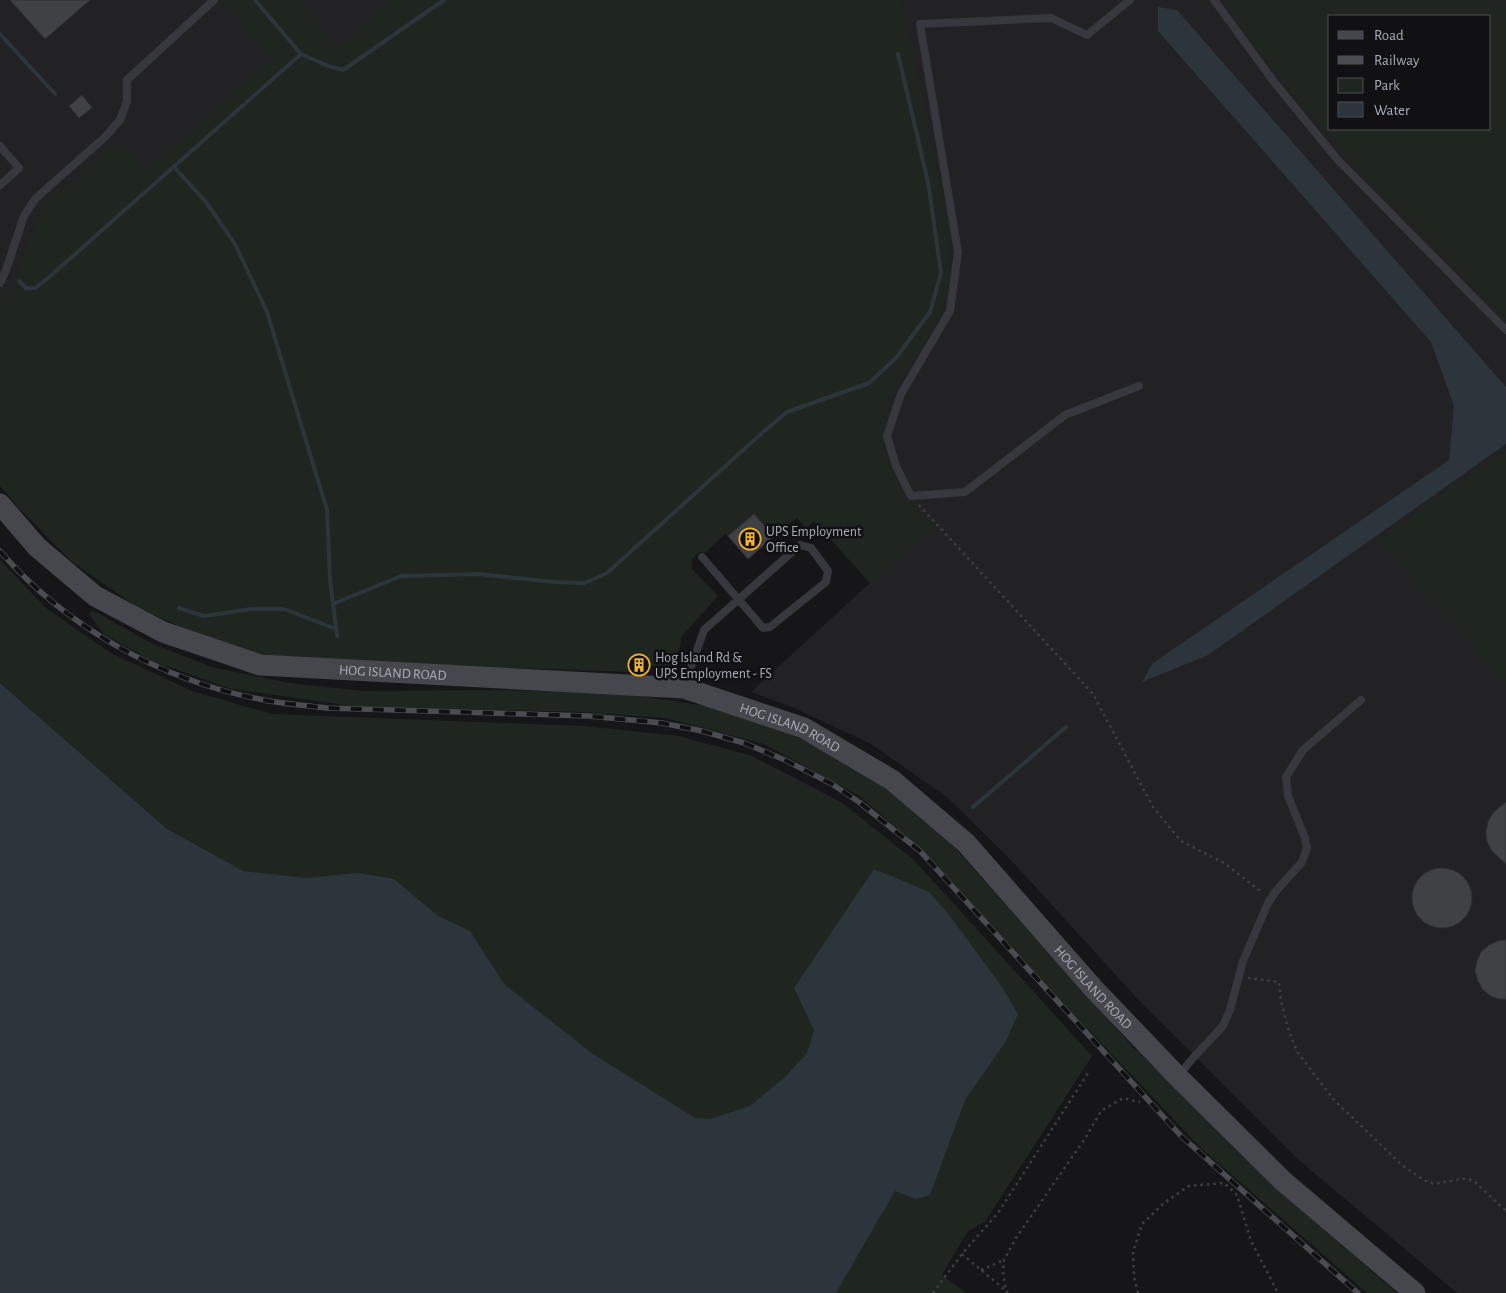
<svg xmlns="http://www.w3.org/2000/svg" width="1506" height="1293" viewBox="0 0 1506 1293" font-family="'Alegreya Sans',sans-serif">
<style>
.built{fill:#222225;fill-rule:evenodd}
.green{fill:#1e261f;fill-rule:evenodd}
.water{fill:#2c353c}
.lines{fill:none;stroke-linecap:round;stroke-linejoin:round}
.stream{stroke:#2c353c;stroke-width:4}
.building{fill:#404145;stroke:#303034}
.path{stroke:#3d3f44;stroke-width:2.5;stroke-dasharray:2.5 4;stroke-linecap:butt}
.lane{stroke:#37383d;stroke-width:8}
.secondary{stroke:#45474d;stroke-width:21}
.rail-casing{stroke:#4a4c52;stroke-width:5.5}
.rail{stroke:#111113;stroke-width:4;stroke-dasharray:11;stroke-linecap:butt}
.labels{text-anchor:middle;stroke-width:5;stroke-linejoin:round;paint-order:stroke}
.poi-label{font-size:14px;fill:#a8adb8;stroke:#111113;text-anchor:start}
.street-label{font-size:14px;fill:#a8adb8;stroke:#111113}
</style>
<rect width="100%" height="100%" fill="#161618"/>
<!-- built -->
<path class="built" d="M0,0H1506V1293H1457L1300,1161L1136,997L1009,858L948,798L871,744L794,708L751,692L897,558L784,434L0,469ZM1330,16H1490V129H1330Z"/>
<!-- green -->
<g class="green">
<path d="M221,0H301L323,24L319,28L340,48L394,0H899L911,40L949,227L950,284L936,327L904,374L888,406L883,449L900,486L935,527L870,583L814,521L806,528L797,518L774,536L754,514L728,536L725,534L705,553L699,552L692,559V569L718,596L682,636L676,665L671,668L647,666L646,663L632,662V672L317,661L250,652L196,634L137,607L71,561L16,505L0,486V305L14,285L28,244L44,206L120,140L147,170L273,59Z"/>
<path d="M1224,0H1499L1506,8V319L1418,228L1367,180L1348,159L1287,87L1251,41ZM1330,16H1490V129H1330Z"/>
<path d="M1506,451V683L1378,539Z"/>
<path d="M0,560L46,608L111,653L192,691L272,714L584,726L679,736L752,756L841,802L914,860L1092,1056L985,1222L968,1231L942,1275L966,1293H634L289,919L167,829L0,683Z"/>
<path d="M92,610L151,643L212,667L289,683L363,691L506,690L628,694L718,708L818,745L894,793L956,849L1132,1046L1306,1214L1397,1293H1367L1201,1148L1065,1005L919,847L858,795L764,744L666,718L579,712L352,706L232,689L154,662L104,634L89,614Z"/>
</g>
<!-- water -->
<g class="water">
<path d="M1158,7L1177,10L1506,387V444L1208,655L1142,682L1153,663L1449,460L1454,406L1431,342L1158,31Z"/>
<path d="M0,683L167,829L243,871L306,878L358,873L394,879L438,916L470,931L505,985L593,1054L695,1118L710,1119L750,1106L785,1077L807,1053L814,1030L794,988L874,869L929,892L947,912L1002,987L1018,1014L1006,1041L965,1100L930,1195L916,1199L895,1191L836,1293H0Z"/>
</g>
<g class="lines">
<!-- stream -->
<g class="stream">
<path d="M255,0L301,54L328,66L343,70L444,0"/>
<path d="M0,34L55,94"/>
<path d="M174,167L206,202L235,244L267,312L327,510L330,579L337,636"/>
<path d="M19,281L26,288H35L47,279L301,54"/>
<path d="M333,604L401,576L478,574L554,582L585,583L607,573L761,434L787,412L869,383L896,358L930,312L941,273L928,182L898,54"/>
<path d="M179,608L204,616L251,609H284L336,629"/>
<path d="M973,807L1066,727"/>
</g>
</g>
<!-- building -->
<g class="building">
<path d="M10,0H90L45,39Z"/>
<path d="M82,95L92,108L79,118L69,106Z"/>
<path d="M754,514L774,536L748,559L728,536Z"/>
<path d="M1506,802V864L1492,851L1487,842L1486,832L1488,822L1493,813Z"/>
<circle cx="1442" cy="898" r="30"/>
<path d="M1506,940V999H1499L1491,996L1483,990L1478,981L1475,971L1477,961L1481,952L1489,945L1498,941Z"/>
</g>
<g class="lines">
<!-- path -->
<g class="path">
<path d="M919,505L1093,694L1153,807L1181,841L1224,863L1263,893"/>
<path d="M1248,978L1279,982L1281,1001L1289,1032L1298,1053L1334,1100L1403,1166L1424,1180L1434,1184L1461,1179H1469L1476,1183L1506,1211"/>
<path d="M962,1254L1005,1290"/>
<path d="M981,1270L1004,1260"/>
<path d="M933,1293L962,1254L998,1213L1090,1070"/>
<path d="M1008,1293L1006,1291L1003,1272L1004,1260L1016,1238L1086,1137L1101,1111L1123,1098L1140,1102"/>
<path d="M1138,1293L1134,1277L1133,1252L1142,1224L1164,1203L1189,1186L1224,1183L1237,1195L1251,1241L1278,1293"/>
</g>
<!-- lane -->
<g class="lane">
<path d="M1130,0L1087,35L1051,18L920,24L958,252L950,311L901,394L887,436L896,466L911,496L965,492L1065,415L1139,386"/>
<path d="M1214,0L1274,82L1337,159L1506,330"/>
<path d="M0,146L19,168L0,185"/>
<path d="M0,283L6,270L24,216L35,199L105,137L120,120L127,101V80L214,0"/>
<path d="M684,687L704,630L800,545L811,548L828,571L826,582L770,627L763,628L702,557"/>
<path d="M1179,1075L1193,1058L1223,1026L1230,1010L1243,961L1268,903L1276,891L1302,862L1307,848L1305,838L1288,796L1286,777L1303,750L1361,700"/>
</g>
<!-- secondary -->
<path class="secondary" id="s1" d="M0,504L37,547L95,596L163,632L260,665L684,688L804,728L892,780L966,843L1093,988L1178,1077L1283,1181L1415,1293"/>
<!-- rail casing -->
<g class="rail-casing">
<path id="rail" d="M0,551C66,627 161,680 259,699C281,704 304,705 327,708L589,716L662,723L702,731L744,743L785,760L832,784L859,802L920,851L1181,1136L1358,1293"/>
</g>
<!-- rail -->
<use href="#rail" class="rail"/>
</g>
<!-- icons -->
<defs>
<g id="building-ring" transform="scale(1.125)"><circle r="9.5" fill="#111113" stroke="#f2b134" stroke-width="1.5"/><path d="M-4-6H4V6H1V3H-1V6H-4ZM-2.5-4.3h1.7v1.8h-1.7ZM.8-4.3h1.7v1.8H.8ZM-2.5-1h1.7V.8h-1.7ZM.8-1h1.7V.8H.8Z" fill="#f2b134"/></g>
</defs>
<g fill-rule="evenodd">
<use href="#building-ring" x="750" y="539"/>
<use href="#building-ring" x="639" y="665"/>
</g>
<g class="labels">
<!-- poi labels -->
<g class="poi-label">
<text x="766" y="536">UPS Employment<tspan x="766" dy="16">Office</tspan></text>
<text x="655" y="662">Hog Island Rd &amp;<tspan x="655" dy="16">UPS Employment - FS</tspan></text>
</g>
<!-- street labels -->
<g class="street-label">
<text dy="5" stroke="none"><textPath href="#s1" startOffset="445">HOG ISLAND ROAD</textPath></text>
<text dy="5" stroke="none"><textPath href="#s1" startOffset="850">HOG ISLAND ROAD</textPath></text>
<text dy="5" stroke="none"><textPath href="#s1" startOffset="1255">HOG ISLAND ROAD</textPath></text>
</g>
</g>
<!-- legend -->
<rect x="1328" y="15" width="162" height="115" fill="#111113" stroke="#4d4f55"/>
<rect x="1338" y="31" width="25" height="8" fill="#45474d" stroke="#4d4f55"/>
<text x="1374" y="40" font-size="15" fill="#a8adb8">Road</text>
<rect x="1338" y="56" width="25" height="8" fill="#4a4c52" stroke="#4d4f55"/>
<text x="1374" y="65" font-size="15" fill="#a8adb8">Railway</text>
<rect x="1338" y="78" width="25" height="15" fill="#1e261f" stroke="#4d4f55"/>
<text x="1374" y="90" font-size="15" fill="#a8adb8">Park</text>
<rect x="1338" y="102" width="25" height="15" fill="#2c353c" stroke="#4d4f55"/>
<text x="1374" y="115" font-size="15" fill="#a8adb8">Water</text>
</svg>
